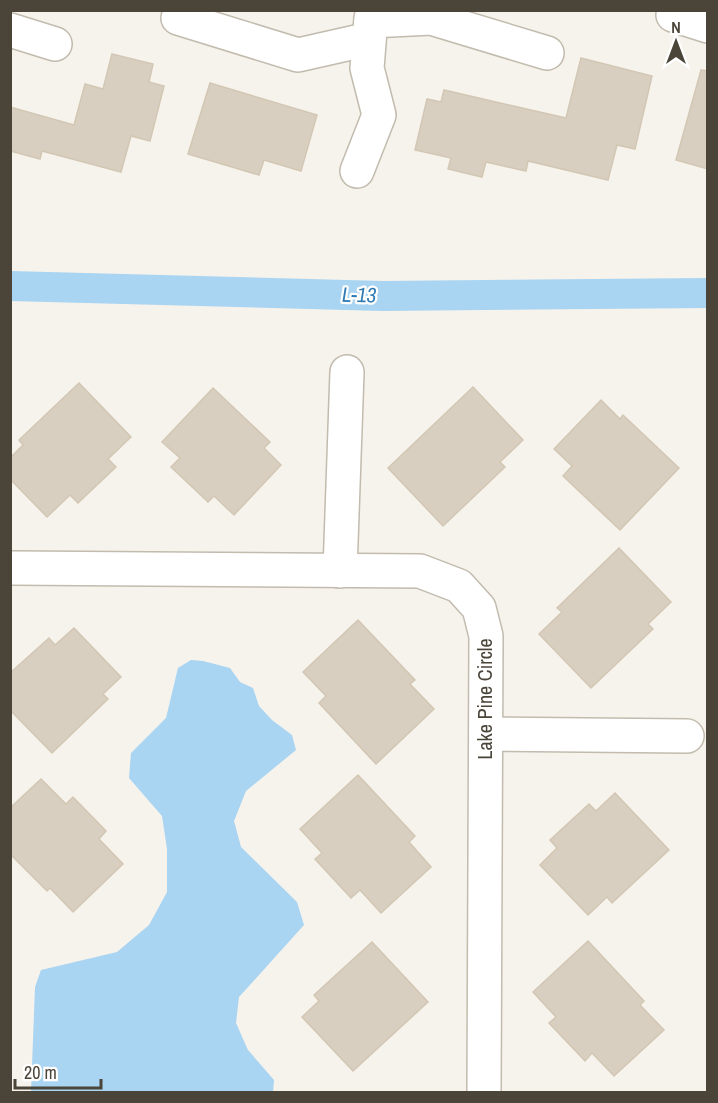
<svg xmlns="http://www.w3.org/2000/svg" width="718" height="1103" viewBox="0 0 718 1103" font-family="'Archivo Narrow',sans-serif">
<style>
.water{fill:#a9d4f2}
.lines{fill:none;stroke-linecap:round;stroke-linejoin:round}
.canal{stroke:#a9d4f2;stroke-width:30}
.building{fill:#d8cfc1;stroke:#d3c7b4;stroke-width:1.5}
.minor-casing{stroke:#c2bbae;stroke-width:36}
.minor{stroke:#fff;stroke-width:33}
.labels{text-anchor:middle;stroke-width:4.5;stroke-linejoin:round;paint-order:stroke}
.street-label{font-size:20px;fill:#4b4439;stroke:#fff}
.water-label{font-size:21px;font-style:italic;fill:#2e7ab2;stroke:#fff}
</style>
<rect width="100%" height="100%" fill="#f6f3ec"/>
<!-- water -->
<path class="water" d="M191,660L203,661L230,668L240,682L253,688L259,706L272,720L292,735L296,750L246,791L234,821L241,847L297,902L304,925L239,997L236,1023L248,1050L274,1080L273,1092H31L35,987L41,970L117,952L149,925L167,892V849L162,816L129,778L131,753L166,718L178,668Z"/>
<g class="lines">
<!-- canal -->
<path class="canal" d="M10,286L383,296L708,293"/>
</g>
<!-- building -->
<g class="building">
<path d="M112,54L153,64L149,82L164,86L150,141L131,136L121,172L42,151L40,159L10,151V107L74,125L85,84L103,89Z"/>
<path d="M581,58L652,76L635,149L617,145L608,180L528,161L526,171L486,162L482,177L448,169L451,158L415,150L427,99L441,102L444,90L566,118Z"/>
<path d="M701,70L708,71V169L676,160Z"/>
<path d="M210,83L317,115L301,171L264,160L259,175L188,154Z"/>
<path d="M79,383L131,437L108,459L116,467L78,503L70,495L47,517L10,479V458L23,445L19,440Z"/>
<path d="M473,387L523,440L500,462L505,467L443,526L388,468Z"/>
<path d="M213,388L270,442L264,448L281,465L234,515L214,496L208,502L171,467L180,458L162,442Z"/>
<path d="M601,400L620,419L623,415L679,468L620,530L563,476L572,466L554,449Z"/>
<path d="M619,548L671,602L648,624L653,629L591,688L539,634L562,612L557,608Z"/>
<path d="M358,620L415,680L410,684L434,709L376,764L319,703L326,696L303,672Z"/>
<path d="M74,628L121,677L103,694L108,699L52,753L10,710V673L49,638L55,645Z"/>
<path d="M358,775L415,836L409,842L431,867L381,913L360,890L351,898L315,859L322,853L300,829Z"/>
<path d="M41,779L66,804L73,797L106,831L99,839L123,864L73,912L50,888L47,891L10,854V808Z"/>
<path d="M615,793L669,850L612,903L607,897L588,915L540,865L557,848L550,840L589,804L596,811Z"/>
<path d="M588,941L644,1001L640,1005L664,1030L614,1076L592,1053L585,1061L549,1023L556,1017L533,992Z"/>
<path d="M372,942L428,1002L353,1071L302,1017L319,1001L314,995Z"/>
</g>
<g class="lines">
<!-- minor casing -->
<g class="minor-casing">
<g id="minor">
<path d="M673,15L708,26"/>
<path d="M178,18L298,55L369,39"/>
<path d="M371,21L431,18L547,53"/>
<path d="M10,30L55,44"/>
<path d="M357,171L379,115L367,68L371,18"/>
<path d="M10,568L420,571L459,586L479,608L486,636L484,1092"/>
<path d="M340,571L347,372"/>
<path d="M486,734L687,736"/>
</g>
</g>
<!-- minor -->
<use href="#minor" class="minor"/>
</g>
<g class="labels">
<!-- street labels -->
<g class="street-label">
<text transform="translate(485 699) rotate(-90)" y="7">Lake Pine Circle</text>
</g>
<!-- water labels -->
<g class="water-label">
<text transform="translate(359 295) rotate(1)" y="7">L-13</text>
</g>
</g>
<!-- border -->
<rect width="718" height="1103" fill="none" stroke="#4b4439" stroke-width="24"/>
<!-- north arrow -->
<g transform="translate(676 42)" stroke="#ffffff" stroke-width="4.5" paint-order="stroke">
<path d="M0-4.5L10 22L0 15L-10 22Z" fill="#4b4439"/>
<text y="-9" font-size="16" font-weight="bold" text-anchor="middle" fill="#4b4439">N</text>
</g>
<!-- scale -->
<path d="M15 1079v9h86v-9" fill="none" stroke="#4b4439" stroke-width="3"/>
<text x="24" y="1079" font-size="18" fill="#4b4439" stroke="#ffffff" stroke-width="4.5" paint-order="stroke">20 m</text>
</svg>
